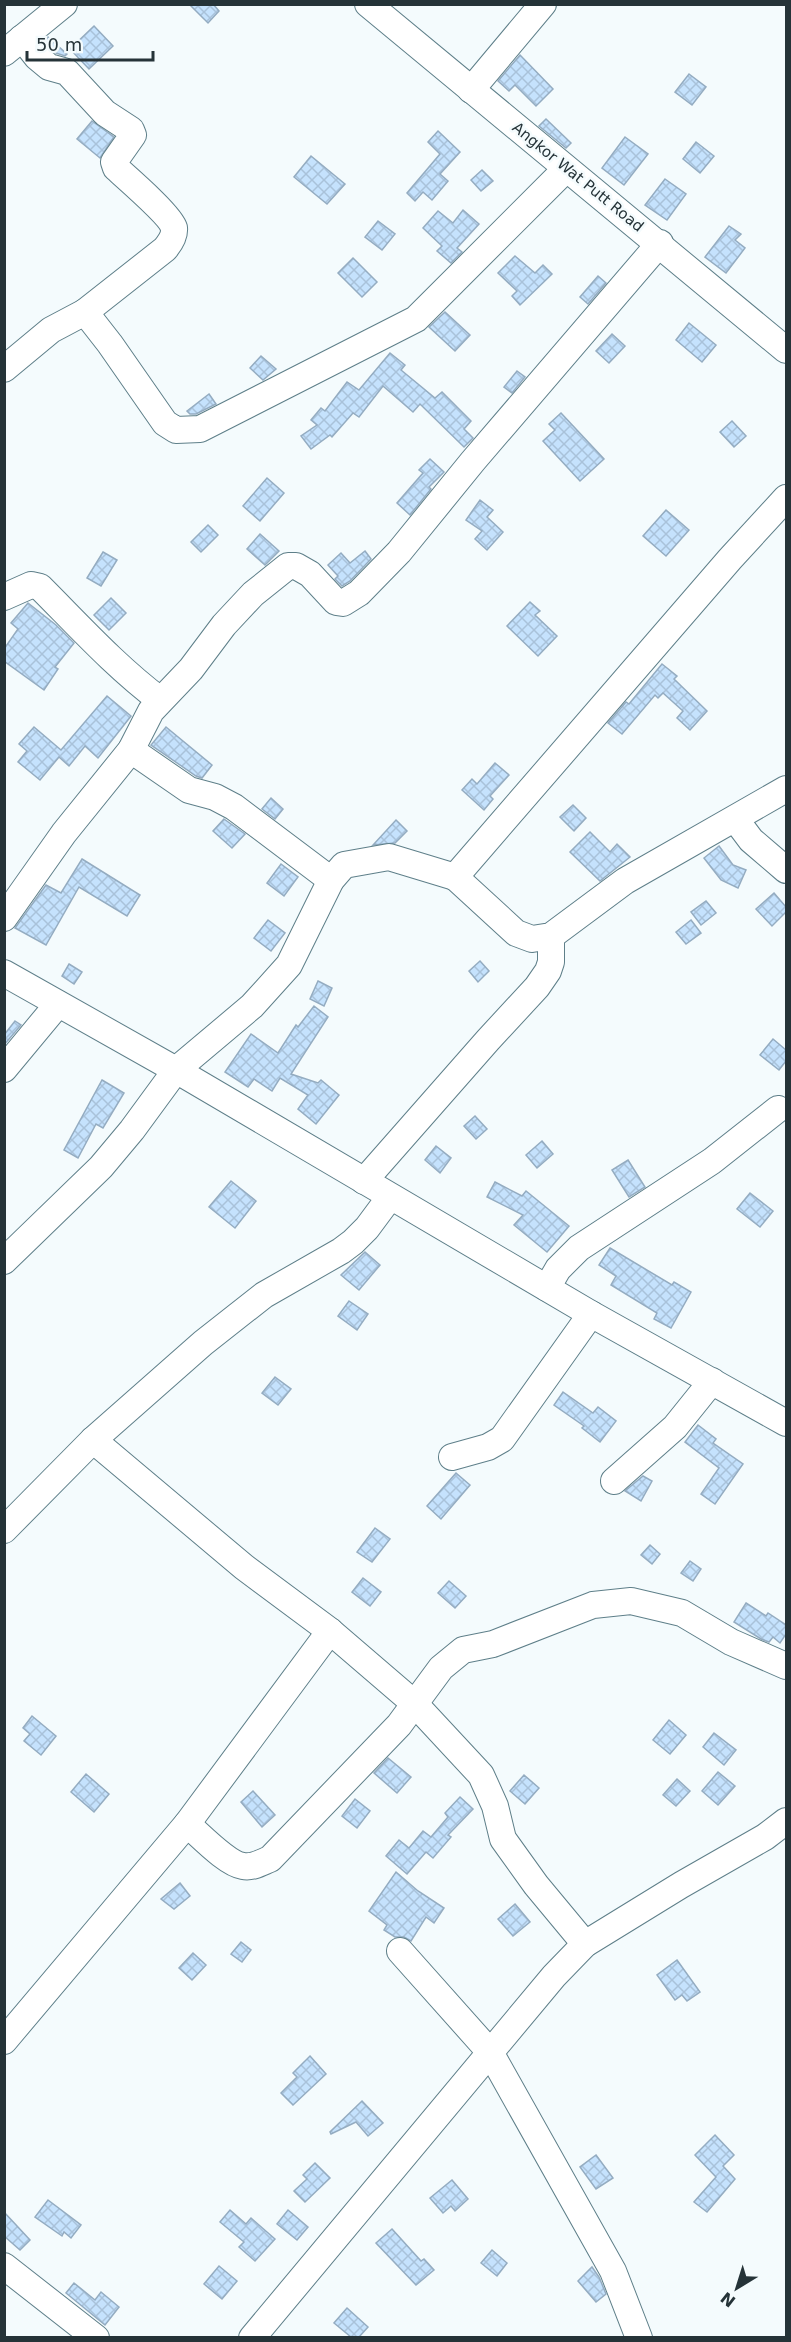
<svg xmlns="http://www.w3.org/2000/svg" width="791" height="2342" viewBox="0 0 791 2342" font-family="'DejaVu Sans',sans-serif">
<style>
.building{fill:url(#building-cross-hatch);stroke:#94acc1;stroke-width:1.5}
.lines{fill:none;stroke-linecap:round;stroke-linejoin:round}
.minor-casing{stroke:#5e7f89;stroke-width:28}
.minor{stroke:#fff;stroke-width:26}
.labels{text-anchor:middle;stroke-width:5;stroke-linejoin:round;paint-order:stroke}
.street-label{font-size:15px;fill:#253338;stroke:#f4fbfd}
</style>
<defs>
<pattern id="building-cross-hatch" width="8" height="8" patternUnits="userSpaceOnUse" patternTransform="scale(1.5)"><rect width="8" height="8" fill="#c5e2fd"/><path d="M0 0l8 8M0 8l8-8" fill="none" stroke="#a9c2da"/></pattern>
</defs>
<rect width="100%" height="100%" fill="#f4fbfd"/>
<!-- building -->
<g class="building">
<path d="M189,4H213L219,11L208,23Z"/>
<path d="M94,26L113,46L89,69L70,49Z"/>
<path d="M48,37L67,54L65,56L56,53L48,46L44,42Z"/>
<path d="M520,55L553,89L536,106L515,85L509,91L498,81Z"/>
<path d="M689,74L706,87L692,105L675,92Z"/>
<path d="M546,119L571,143L566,148L539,126Z"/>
<path d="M92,121L114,137L100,158L77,139Z"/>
<path d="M438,131L460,152L440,174L448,181L432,200L423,192L415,201L407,193L440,154L428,142Z"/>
<path d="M625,137L648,154L624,185L602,168Z"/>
<path d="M696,142L714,156L700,173L683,159Z"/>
<path d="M311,156L345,184L327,204L294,177Z"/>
<path d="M482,170L493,181L481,191L471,180Z"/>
<path d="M665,179L686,194L667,220L645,205Z"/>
<path d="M463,210L479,224L457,248L462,252L451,263L437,251L442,246L423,228L438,211L453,223Z"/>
<path d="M378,221L395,234L382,250L365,237Z"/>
<path d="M729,226L741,234L735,240L745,248L726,273L705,257Z"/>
<path d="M515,256L535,273L543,265L552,274L520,305L512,296L517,291L498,273Z"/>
<path d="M353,258L377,282L362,297L338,273Z"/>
<path d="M598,276L606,283L588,304L580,297Z"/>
<path d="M445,312L470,335L455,351L429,327Z"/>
<path d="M689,323L716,345L702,362L676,340Z"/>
<path d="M612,334L625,346L609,363L596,351Z"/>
<path d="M390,353L405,365L401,370L435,398L442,392L471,421L464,429L473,438L464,447L420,404L413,412L383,386L359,417L353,413L332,437L330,435L311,449L301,436L317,425L311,420L321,408L325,411L347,382L359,390Z"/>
<path d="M261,356L276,369L263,380L250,368Z"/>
<path d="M517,371L525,377L512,393L504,387Z"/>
<path d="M209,394L216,404L196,414H190L187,411Z"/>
<path d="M561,413L604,459L580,481L543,441L555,430L549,424Z"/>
<path d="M732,421L746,436L734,447L720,432Z"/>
<path d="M430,459L444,472L429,487L431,489L410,515L397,503L423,473L419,470Z"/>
<path d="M267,478L284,493L260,521L243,506Z"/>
<path d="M480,500L493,510L487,517L503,532L487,550L475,539L482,531L466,520Z"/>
<path d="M666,510L689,530L666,556L643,536Z"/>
<path d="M208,525L218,535L201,552L191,542Z"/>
<path d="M260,534L279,551L265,565L247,549Z"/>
<path d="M365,551L371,559L350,581L342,586L335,579L338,576L328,565L341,553L350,563Z"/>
<path d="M103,552L117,560L101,586L87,578Z"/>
<path d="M111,598L126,613L109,630L94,615Z"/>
<path d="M530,602L540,611L535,615L557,636L538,656L507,626Z"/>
<path d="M28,603L56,625L74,643L55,667L58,669L44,690L4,661V649L18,629L11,623Z"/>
<path d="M662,664L677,676L674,679L707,711L690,730L677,718L683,711L663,693L658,698L655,695L622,734L608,723L626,702L629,704Z"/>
<path d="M107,696L131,716L98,758L85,746L69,766L59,757L40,780L18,762L27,751L19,744L34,727L61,750Z"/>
<path d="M166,727L212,765L202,778L196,776L151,745Z"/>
<path d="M495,763L509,775L490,796L493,799L484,810L462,790L472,779L477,784Z"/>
<path d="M271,798L283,809L275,819L262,809Z"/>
<path d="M573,805L586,818L574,831L560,817Z"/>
<path d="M224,819L245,834L232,848L213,831Z"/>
<path d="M396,820L407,831L395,843L373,845Z"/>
<path d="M590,832L610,852L617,844L630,857L600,881L570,852Z"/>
<path d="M719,846L733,865L746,870L738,888L721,880L704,858Z"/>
<path d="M82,859L140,895L127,916L79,887L46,945L15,928L46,885L61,893Z"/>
<path d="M281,864L298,877L284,896L267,883Z"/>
<path d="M774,893L786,907V912L772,926L756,909Z"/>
<path d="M706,901L716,913L701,925L691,912Z"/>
<path d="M268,920L285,933L271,951L254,938Z"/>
<path d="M691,920L701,933L686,944L676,932Z"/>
<path d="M480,961L489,971L478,982L469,971Z"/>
<path d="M69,964L82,972L74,984L62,976Z"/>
<path d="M318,981L332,988L324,1006L310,999Z"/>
<path d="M314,1006L328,1017L291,1074L318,1083L321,1080L339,1095L316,1124L298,1109L308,1095L280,1078L272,1091L254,1079L248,1087L225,1072L251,1034L278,1053L296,1025L298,1027Z"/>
<path d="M15,1021L21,1025L4,1045V1035Z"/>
<path d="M773,1039L786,1050V1061L779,1070L760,1055Z"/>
<path d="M102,1080L124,1093L103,1128L96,1124L78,1158L64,1150Z"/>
<path d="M475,1116L487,1129L476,1139L464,1126Z"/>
<path d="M542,1141L553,1154L537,1168L526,1155Z"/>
<path d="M436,1146L451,1158L440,1173L425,1160Z"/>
<path d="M628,1160L645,1187L629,1197L612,1170Z"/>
<path d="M231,1181L256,1201L235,1228L209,1207Z"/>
<path d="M495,1182L522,1196L526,1191L569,1226L547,1252L514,1225L523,1215L487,1197Z"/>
<path d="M750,1193L773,1211L760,1227L737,1209Z"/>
<path d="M610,1248L672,1285L674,1282L691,1292L671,1328L654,1319L657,1313L611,1285L616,1276L599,1265Z"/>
<path d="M365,1252L380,1265L359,1290L341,1275Z"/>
<path d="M349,1301L368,1314L357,1330L338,1316Z"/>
<path d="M275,1377L291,1389L278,1405L262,1393Z"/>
<path d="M563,1392L593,1413L598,1407L616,1421L600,1442L582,1428L584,1426L554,1405Z"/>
<path d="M698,1425L716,1439L713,1443L743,1464L715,1504L701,1494L719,1468L685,1442Z"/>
<path d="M456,1473L470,1485L441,1519L427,1506Z"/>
<path d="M643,1476L652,1481L641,1501L625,1491Z"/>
<path d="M375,1528L390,1539L372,1562L357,1552Z"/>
<path d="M650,1545L660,1554L652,1564L641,1555Z"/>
<path d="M690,1561L701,1569L693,1581L681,1573Z"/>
<path d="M363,1578L381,1592L370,1606L352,1592Z"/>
<path d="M449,1581L466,1596L455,1608L438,1593Z"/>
<path d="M746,1603L766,1616L768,1613L786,1625V1634L780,1643L773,1637L769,1642L761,1639L734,1622Z"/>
<path d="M32,1716L56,1736L41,1755L24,1741L30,1734L23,1728Z"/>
<path d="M669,1720L686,1735L670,1754L653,1740Z"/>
<path d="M714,1733L736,1750L724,1765L703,1747Z"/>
<path d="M388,1758L411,1777L397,1793L374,1773Z"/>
<path d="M718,1772L735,1786L718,1805L702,1791Z"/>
<path d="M86,1774L109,1794L94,1812L71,1792Z"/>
<path d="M524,1775L539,1788L525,1804L510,1791Z"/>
<path d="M677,1779L690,1791L676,1806L663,1795Z"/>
<path d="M253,1791L275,1815L262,1827L241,1802Z"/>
<path d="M460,1797L473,1809L448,1835L451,1837L433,1858L426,1852L407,1874L386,1856L399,1840L409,1848L423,1831L431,1837L448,1817L445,1813Z"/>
<path d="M355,1799L370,1811L357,1828L342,1816Z"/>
<path d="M396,1872L418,1891L444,1908L434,1923L426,1917L411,1941L404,1937H395L384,1930L387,1925L369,1911Z"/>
<path d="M180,1883L190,1896L174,1909L161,1899Z"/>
<path d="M515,1904L530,1922L513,1936L498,1919Z"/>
<path d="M241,1942L251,1950L242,1962L231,1954Z"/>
<path d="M193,1953L206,1965L192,1980L179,1968Z"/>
<path d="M677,1960L700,1992L687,2001L682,1995L675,2000L657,1975Z"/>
<path d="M310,2056L326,2074L293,2105L281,2093L297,2077L293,2073Z"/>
<path d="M362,2101L383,2123L368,2136L356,2122L331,2134L330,2132Z"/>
<path d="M715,2135L734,2155L723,2166L735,2179L707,2212L694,2202L716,2177L695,2155Z"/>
<path d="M596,2155L613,2178L596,2189L580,2167Z"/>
<path d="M315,2163L330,2178L305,2202L294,2191L307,2179L303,2175Z"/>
<path d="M452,2180L468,2199L455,2211L451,2206L443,2213L430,2198Z"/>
<path d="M48,2200L81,2225L71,2238L64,2232L62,2236L35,2217Z"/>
<path d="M230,2210L246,2224L251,2218L275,2239L255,2261L239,2247L244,2242L220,2222Z"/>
<path d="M288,2210L308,2227L297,2240L277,2224Z"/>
<path d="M4,2212L30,2240L20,2250L4,2236Z"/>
<path d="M392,2229L421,2261L424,2259L434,2270L416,2285L376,2243Z"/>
<path d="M492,2250L507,2263L497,2276L481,2263Z"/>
<path d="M219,2266L237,2281L222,2299L204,2284Z"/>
<path d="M592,2267L599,2277L606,2294L596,2302L578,2281Z"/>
<path d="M74,2283L95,2300L101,2292L119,2307L105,2325L66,2293Z"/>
<path d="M347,2308L368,2327L359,2337H351L334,2323Z"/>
</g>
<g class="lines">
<!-- minor casing -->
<g class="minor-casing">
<g id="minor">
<path d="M368,4L786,350"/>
<path d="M22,38L37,57L49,67L67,72L105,113L131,130L133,135L114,162L116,168C127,178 171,216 174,228C175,236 170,243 165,249L85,312"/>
<path d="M4,53L64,4"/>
<path d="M471,90L543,4"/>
<path d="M4,369L51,330L85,312L110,344L165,423L176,430L200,429L416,319L566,169"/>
<path d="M4,597L31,585L40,587C79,626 116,667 160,700"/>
<path d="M131,750L189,790L215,797L234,807L331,880"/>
<path d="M736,820L751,840L786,870"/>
<path d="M455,877L516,933L532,939L551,936L625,881L786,789"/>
<path d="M4,918L64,833L131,750L151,711L191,669L224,625L253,594L288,566H296L310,574L336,602L343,603L359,593L399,552L473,461L660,243"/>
<path d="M4,973L176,1070L591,1314L786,1423"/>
<path d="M4,1069L58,1004"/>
<path d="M364,1181L488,1040L537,987L548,971L551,962V936"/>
<path d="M4,1261L101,1167L132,1130L176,1070L252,1006L289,965L331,880L344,865L389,857L455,877L730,559L786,498"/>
<path d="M547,1288L558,1269L579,1248L712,1161L778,1109"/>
<path d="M93,1440L244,1567L330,1631L415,1704L481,1775L495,1806L503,1839L536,1885L585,1944"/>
<path d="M452,1457L488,1447L502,1439L591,1314"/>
<path d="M614,1481L675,1427L712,1381"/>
<path d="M4,1530L93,1440L203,1343L264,1295L341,1251L353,1242L367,1228L390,1197"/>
<path d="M187,1824C200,1835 227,1864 243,1866C253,1868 262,1862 270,1859L399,1725L441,1668L463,1650L493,1644L593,1605L631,1601L682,1613L731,1642L786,1666"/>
<path d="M400,1951L490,2052L613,2271L639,2338"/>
<path d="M4,2041L187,1824L330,1631"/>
<path d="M4,2266L96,2338"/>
<path d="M252,2338L554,1976L585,1944L681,1885L765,1837L786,1821"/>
</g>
</g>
<!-- minor -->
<use href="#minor" class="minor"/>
</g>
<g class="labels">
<!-- street labels -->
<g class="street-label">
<text transform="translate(578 177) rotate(39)" y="5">Angkor Wat Putt Road</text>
</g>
</g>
<!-- border -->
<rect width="791" height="2342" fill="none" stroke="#253338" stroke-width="12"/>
<!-- north arrow -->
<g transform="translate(737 2288) rotate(218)" stroke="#f4fbfd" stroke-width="4.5" paint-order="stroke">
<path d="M0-4.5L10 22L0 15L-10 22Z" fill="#253338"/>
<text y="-9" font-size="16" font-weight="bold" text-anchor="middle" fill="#253338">N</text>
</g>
<!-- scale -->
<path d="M27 51v9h126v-9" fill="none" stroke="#253338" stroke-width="3"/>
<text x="36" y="51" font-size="18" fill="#253338" stroke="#f4fbfd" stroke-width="4.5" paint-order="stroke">50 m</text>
</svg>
